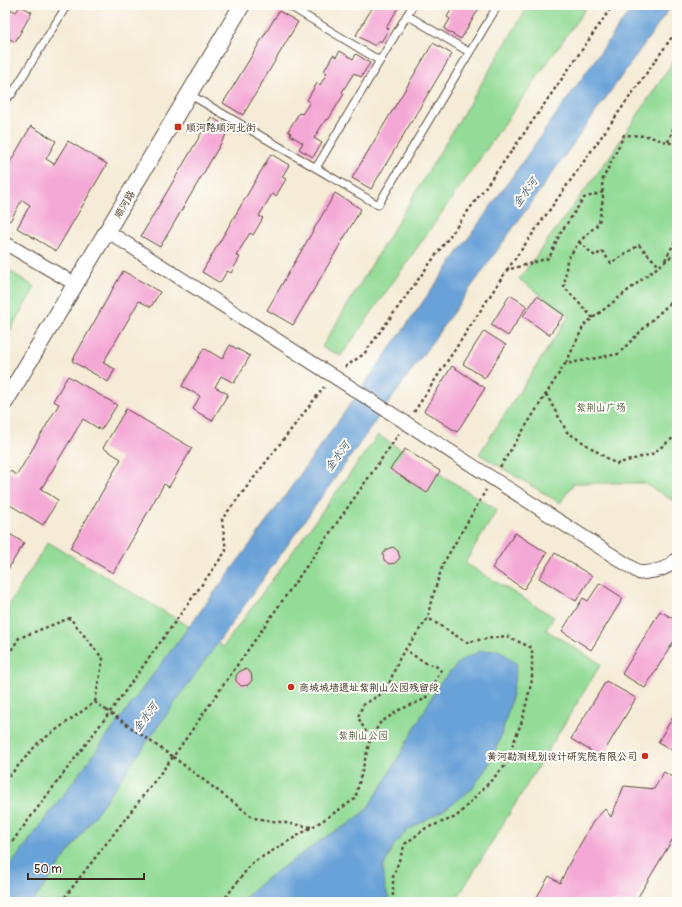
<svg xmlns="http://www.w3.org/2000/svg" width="682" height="907" viewBox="0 0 682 907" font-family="Pangolin,'LXGW WenKai TC',sans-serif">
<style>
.green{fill:#93db96;stroke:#67825a}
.water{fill:#69a2d8;stroke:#52667b}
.building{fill:#f4a8d5}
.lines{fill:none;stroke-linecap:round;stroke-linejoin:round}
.service-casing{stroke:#57473a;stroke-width:9}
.minor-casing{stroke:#57473a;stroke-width:15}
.tertiary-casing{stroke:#57473a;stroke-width:18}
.path{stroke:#57473a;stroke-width:2.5;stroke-dasharray:3 3;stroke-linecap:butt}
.service{stroke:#fff;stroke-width:7}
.minor{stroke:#fff;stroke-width:13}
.tertiary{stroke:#fff;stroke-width:16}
.path-bridge{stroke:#57473a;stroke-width:2.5;stroke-dasharray:3 3;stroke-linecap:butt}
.poi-dot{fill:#c8321e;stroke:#fdfcf7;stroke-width:1.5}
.labels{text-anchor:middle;stroke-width:4;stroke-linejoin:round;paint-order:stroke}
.poi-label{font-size:10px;fill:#3b2a1e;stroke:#fdfcf7;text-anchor:start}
.street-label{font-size:10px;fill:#3b2a1e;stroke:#fdfcf7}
.park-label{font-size:10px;fill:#555f42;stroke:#fdfcf7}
.water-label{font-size:11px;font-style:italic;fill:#4d5a68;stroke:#fdfcf7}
</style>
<rect width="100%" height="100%" fill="#fdfcf7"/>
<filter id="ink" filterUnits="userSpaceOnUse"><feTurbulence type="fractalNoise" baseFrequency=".025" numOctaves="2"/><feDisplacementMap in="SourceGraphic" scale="8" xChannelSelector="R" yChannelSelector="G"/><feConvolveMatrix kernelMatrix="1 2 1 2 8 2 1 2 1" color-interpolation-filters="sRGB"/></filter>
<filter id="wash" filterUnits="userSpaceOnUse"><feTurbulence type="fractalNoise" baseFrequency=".012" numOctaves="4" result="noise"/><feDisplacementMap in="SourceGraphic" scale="16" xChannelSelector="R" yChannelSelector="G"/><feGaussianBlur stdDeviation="0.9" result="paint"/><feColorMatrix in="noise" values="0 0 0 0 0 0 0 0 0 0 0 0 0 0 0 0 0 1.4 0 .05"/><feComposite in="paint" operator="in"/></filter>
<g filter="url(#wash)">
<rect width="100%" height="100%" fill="#f5ebd6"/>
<!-- green -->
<g class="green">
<path d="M529,5H588L341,356L322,347Z"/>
<path d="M677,56V503L644,483H574L560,503L479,454L569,316L519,279L610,156Z"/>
<path d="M5,268L35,287L5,339Z"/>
<path d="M378,435L497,510L465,563L554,617L546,630L601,664L455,902H5V611L48,542L223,647Z"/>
</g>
<!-- water -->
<g class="water">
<path d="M634,5H672L33,902H5V873L255,538Z"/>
<path d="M499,650L517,664L510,705L500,739L488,766L471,790L445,809L408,830L394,845L383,868L385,888L389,899L388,902H240L266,879L330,834L349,824L366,810L384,783L440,683L461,660L480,651Z"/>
</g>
<g id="blocks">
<!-- building -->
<g class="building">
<path d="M374,5H400L386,28L389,29L381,42L379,40L375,46L356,35Z"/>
<path d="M454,5H481L461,39L444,29L450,19L447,17Z"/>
<path d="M20,6L32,12L15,42L5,36V13L8,8L16,12Z"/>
<path d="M279,11L298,22L243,115L223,103Z"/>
<path d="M433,43L452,54L371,189L352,178Z"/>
<path d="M340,51L353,59L356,54L370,63L361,77L354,73L342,92L344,94L328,120L326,119L314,138L322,143L313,157L299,149L303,143L290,135L291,133L288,131L299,113L302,114L310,102L307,100L317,83L320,85L327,73L324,71L333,55L336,57Z"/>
<path d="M211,117L230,128L160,247L141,236Z"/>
<path d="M31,126L56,141L46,159L54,164L68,141L107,164L56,251L17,228L30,205L22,200L10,221L5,218V171Z"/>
<path d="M271,154L289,165L282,177L286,179L276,196L272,194L259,216L263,218L253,235L250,233L236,256L240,257L231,273L227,271L220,283L202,272Z"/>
<path d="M335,193L361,209L293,325L267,310Z"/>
<path d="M123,271L160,292L151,307L139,301L103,363L115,369L108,382L72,361Z"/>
<path d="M510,295L527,306L508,336L491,325Z"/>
<path d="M537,296L564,315L549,335L523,316Z"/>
<path d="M484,331L506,345L485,378L463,364Z"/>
<path d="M230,345L250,356L234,383L221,376L215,387L228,394L212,421L193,409L200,396L182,386L204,348L222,359Z"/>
<path d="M452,366L485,388L457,432L424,411Z"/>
<path d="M68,376L117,405L101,430L83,419L41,489L58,500L43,525L5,502V480L10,471L17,475L59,404L53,401Z"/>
<path d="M126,409L192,448L169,487L164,484L113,573L70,548L121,459L103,448Z"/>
<path d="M405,449L440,471L427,493L390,469Z"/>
<path d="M5,531L24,543L5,574Z"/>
<path d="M515,533L547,553L524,589L492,568Z"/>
<path d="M393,547L398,551L400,558L395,563L389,564L384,560L383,554L387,549Z"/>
<path d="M555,553L592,576L576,601L539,578Z"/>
<path d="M600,583L623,598L591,650L562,631L583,598L588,601Z"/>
<path d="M660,611L677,621V636L645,688L622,674Z"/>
<path d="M246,669L251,673L252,680L248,685L241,686L236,681V676L240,671Z"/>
<path d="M606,681L636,698L601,757L571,739Z"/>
<path d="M675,714L677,715V753L658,742Z"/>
<path d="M664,772L677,780V832L635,902H534L549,876L560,883L569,864L593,822L605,809L611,817L624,786L654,789Z"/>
</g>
</g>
</g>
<g filter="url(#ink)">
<use href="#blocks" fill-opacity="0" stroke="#57473a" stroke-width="1"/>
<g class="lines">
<!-- service casing -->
<g class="service-casing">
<g id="service">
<path d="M288,5L380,61"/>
<path d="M407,15L469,52"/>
<path d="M189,94L316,168L378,205L498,5"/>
<path d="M5,99L12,94L67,5"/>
<path d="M316,168L413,5"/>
</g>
</g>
<!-- minor casing -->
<g class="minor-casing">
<g id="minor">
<path d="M107,231L640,573C656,571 665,571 677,559"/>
<path d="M5,243L75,284"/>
</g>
</g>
<!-- tertiary casing -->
<g class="tertiary-casing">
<path id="tertiary" d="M5,402L242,5"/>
</g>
<!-- path -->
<g class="path">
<path d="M668,142L677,119"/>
<path d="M579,242L595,256L602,251L611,263L639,245L659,266"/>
<path d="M665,260L677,238"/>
<path d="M507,270L677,30"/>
<path d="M593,318L564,287L567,260L579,242L599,223L603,198L602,181L624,135L647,136L677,145"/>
<path d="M566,363L584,325L677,252"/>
<path d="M345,367L364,354L516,145L613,5"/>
<path d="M546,394L567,432L616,464L652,454L677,435"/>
<path d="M414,412L507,270L549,258L560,234L584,198L603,192"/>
<path d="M500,467L565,364L618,354L654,318L677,297"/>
<path d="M5,660L19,638L70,618L103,659L95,702"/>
<path d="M370,740L380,723L399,710L425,699L441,671L436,666L426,663L405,650"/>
<path d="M173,757L254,818L311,827"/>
<path d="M5,781L38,743L95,702L106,710"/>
<path d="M5,851L113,708L226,551L222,519L324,387"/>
<path d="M61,902L173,757L399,434"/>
<path d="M222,902L252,863L322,821L355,799L370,740L358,717L363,705L386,691L400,657L428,618L430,605L443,564L486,490"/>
<path d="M393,902V877L405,844L426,828L456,817L504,767L522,721L532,680V648L506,636L466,642L428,618"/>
</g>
<!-- service -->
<use href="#service" class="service"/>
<!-- minor -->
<use href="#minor" class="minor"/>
<!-- tertiary -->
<use href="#tertiary" class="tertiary"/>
<!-- path-bridge -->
<path class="path-bridge" d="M106,710L173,757"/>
</g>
</g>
<!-- markers -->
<g class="poi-dot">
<rect x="174" y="123" width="8" height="8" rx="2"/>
<circle cx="291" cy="687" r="4"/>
<circle cx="645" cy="756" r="4"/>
</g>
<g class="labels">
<!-- poi labels -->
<g class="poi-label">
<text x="186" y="131">顺河路顺河北街</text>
<text x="299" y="691">商城城墙遗址紫荆山公园残留段</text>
<text x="637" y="760" text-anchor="end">黄河勘测规划设计研究院有限公司</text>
</g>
<!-- street labels -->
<g class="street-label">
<text transform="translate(124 204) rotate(-59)" y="4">顺河路</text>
</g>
<!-- park labels -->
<g class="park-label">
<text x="601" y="411">紫荆山广场</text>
<text x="363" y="739">紫荆山公园</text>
</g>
<!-- water labels -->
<g class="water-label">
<text transform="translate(525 192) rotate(-54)" y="4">金水河</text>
<text transform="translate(337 456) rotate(-54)" y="4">金水河</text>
<text transform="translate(145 717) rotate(-54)" y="4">金水河</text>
</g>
</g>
<!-- margin -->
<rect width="682" height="907" fill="none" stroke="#fdfcf7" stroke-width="20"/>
<!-- scale -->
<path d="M28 873v6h116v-6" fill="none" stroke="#3b2a1e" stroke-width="2"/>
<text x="34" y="873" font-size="12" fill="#3b2a1e" stroke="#fdfcf7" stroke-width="3" paint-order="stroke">50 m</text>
</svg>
